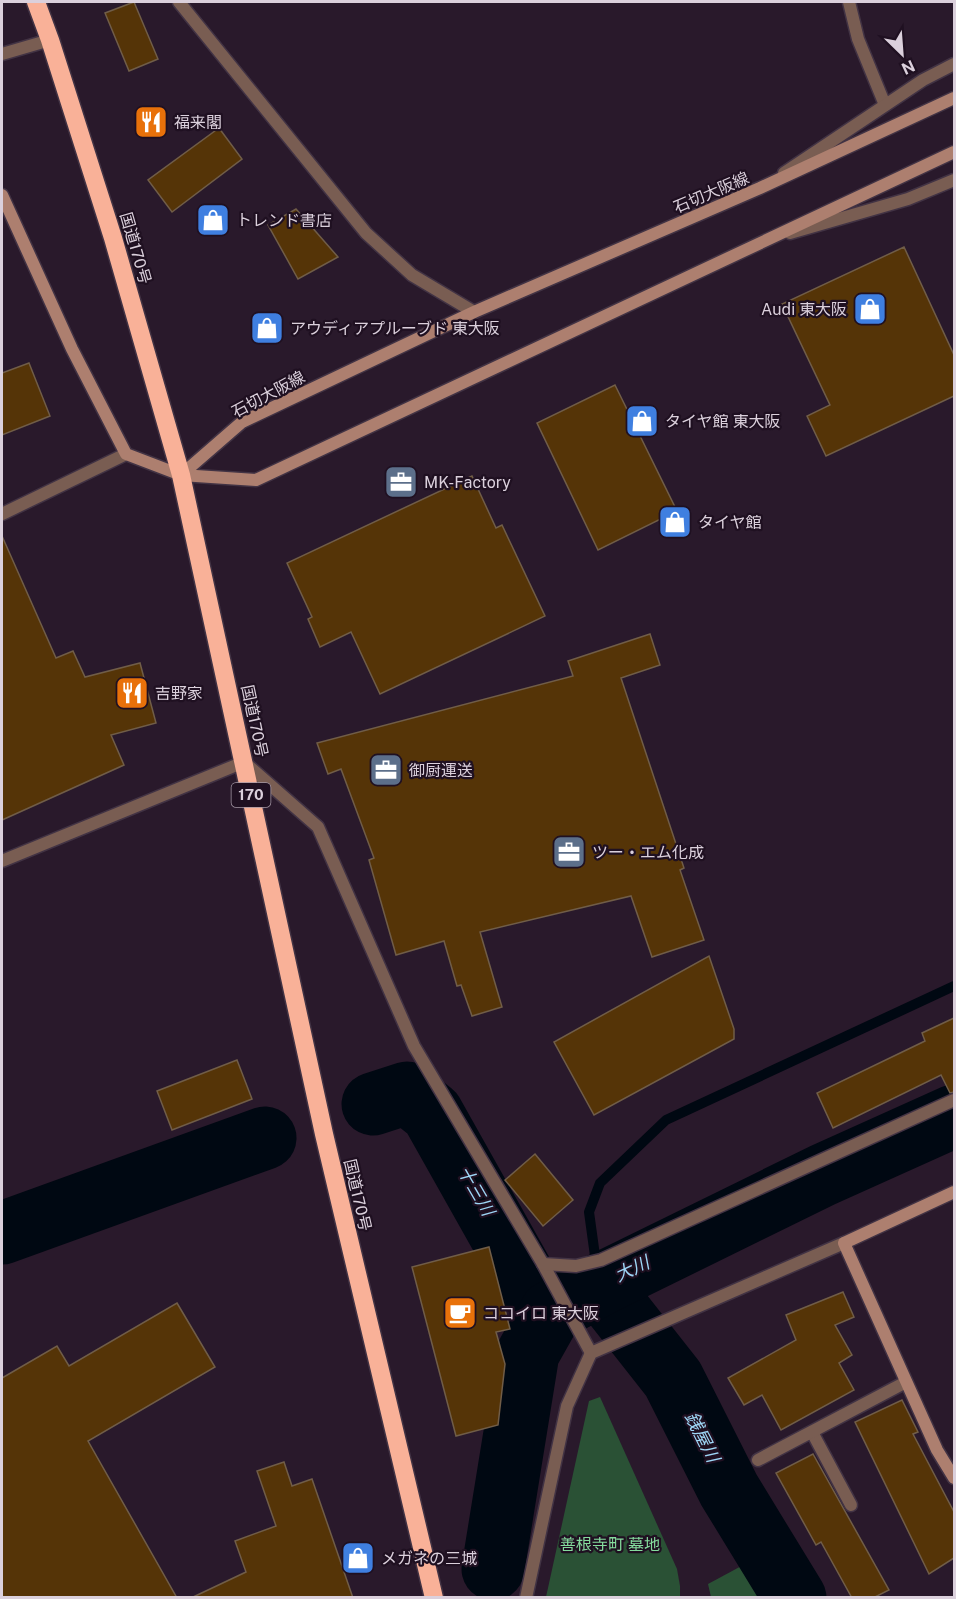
<svg xmlns="http://www.w3.org/2000/svg" width="956" height="1599" viewBox="0 0 956 1599" font-family="'Public Sans','Noto Sans JP',sans-serif">
<style>
.green{fill:#2a5135}
.lines{fill:none;stroke-linecap:round;stroke-linejoin:round}
.stream{stroke:#000812;stroke-width:10}
.river{stroke:#000812;stroke-width:63}
.building{fill:#553407;stroke:#705d48;stroke-width:1.5}
.street-casing{stroke:#423344;stroke-width:15}
.secondary-casing{stroke:#423344;stroke-width:15}
.highway-casing{stroke:#423344;stroke-width:21}
.street{stroke:#795d52;stroke-width:12}
.secondary{stroke:#ad7f6f;stroke-width:12}
.highway{stroke:#f9b198;stroke-width:18}
.labels{text-anchor:middle;stroke-width:4.5;stroke-linejoin:round;paint-order:stroke}
.shield{fill:#1f1021;stroke:#a396a4;stroke-width:1.5}
.shield-label{font-size:15px;font-weight:bold;fill:#dbd0dc}
.poi-label{font-size:16px;fill:#dbd0dc;stroke:#1f1021;text-anchor:start}
.street-label{font-size:16px;fill:#dbd0dc;stroke:#1f1021}
.park-label{font-size:16px;fill:#85db9d;stroke:#1f1021}
.water-label{font-size:18px;font-style:italic;fill:#9ed6f6;stroke:#1f1021}
</style>
<rect width="100%" height="100%" fill="#29192b"/>
<!-- green -->
<g class="green">
<path d="M600,1397L677,1569L680,1586V1597H546L589,1401Z"/>
<path d="M747,1563L766,1597H711L708,1584Z"/>
</g>
<g class="lines">
<!-- stream -->
<path class="stream" d="M599,1285L589,1212L600,1183L666,1120L954,986"/>
<!-- river -->
<g class="river">
<path d="M373,1104L407,1093L432,1113L531,1289L576,1298"/>
<path d="M2,1233L265,1138"/>
<path d="M599,1285L673,1379L729,1490L795,1598"/>
<path d="M493,1569L528,1353L551,1312L599,1285L823,1175L954,1116"/>
</g>
</g>
<!-- building -->
<g class="building">
<path d="M134,2L158,59L129,71L105,13Z"/>
<path d="M219,128L242,159L172,212L148,180Z"/>
<path d="M296,209L338,257L298,279L268,225Z"/>
<path d="M904,247L954,355V396L826,456L807,416L830,405L782,304Z"/>
<path d="M29,363L50,416L2,435V373Z"/>
<path d="M615,385L677,511L598,550L537,423Z"/>
<path d="M472,476L496,528L502,525L545,616L380,694L351,632L320,647L308,619L312,617L287,563Z"/>
<path d="M2,536L56,658L73,651L85,677L140,663L156,723L111,735L124,765L2,820Z"/>
<path d="M650,634L660,665L621,678L684,868L680,870L704,940L652,957L631,896L480,932L502,1007L472,1016L461,985L457,986L444,941L396,955L369,860L374,858L341,769L328,774L317,743L573,676L568,661Z"/>
<path d="M709,956L734,1029V1039L594,1115L554,1042Z"/>
<path d="M954,1018V1092L950,1093L941,1075L833,1128L817,1093L925,1041L922,1033Z"/>
<path d="M237,1060L252,1099L172,1130L157,1091Z"/>
<path d="M535,1154L573,1200L543,1226L505,1180Z"/>
<path d="M489,1247L510,1329L496,1332L505,1364L498,1425L456,1436L412,1267Z"/>
<path d="M843,1292L854,1317L835,1325L852,1355L839,1363L854,1390L781,1430L762,1395L744,1405L728,1378L796,1340L786,1315Z"/>
<path d="M177,1303L215,1367L88,1441L177,1598H2V1378L57,1346L69,1366Z"/>
<path d="M902,1400L918,1432L913,1434L954,1512V1558L929,1574L855,1422Z"/>
<path d="M813,1454L889,1590L873,1598H852L821,1542L816,1545L776,1473Z"/>
<path d="M284,1462L292,1486L312,1479L353,1598H191L246,1572L235,1541L276,1526L257,1471Z"/>
</g>
<g class="lines">
<!-- street casing -->
<g class="street-casing">
<g id="street">
<path d="M179,2L366,233L412,275L474,312"/>
<path d="M849,2L858,39L885,105"/>
<path d="M2,54L50,40"/>
<path d="M784,173L923,80L954,64"/>
<path d="M790,233L908,199L954,180"/>
<path d="M2,514L126,454"/>
<path d="M2,861L244,762L318,827L414,1046L543,1264L591,1353"/>
<path d="M543,1264L576,1266L601,1260L954,1100"/>
<path d="M812,1432L851,1505"/>
<path d="M758,1460L906,1382"/>
<path d="M526,1598L567,1406L591,1353L844,1243"/>
</g>
</g>
<!-- secondary casing -->
<g class="secondary-casing">
<g id="secondary">
<path d="M2,195L72,349L126,454L181,475L256,480L954,152"/>
<path d="M181,475L242,422L474,312L760,188L954,98"/>
<path d="M954,1192L844,1243L937,1450L954,1478"/>
</g>
</g>
<!-- highway casing -->
<g class="highway-casing">
<path id="highway" d="M36,2L50,40L113,238L181,475L324,1134L434,1598"/>
</g>
<!-- street -->
<use href="#street" class="street"/>
<!-- secondary -->
<use href="#secondary" class="secondary"/>
<!-- highway -->
<use href="#highway" class="highway"/>
</g>
<!-- icons -->
<defs>
<g id="restaurant-square" transform="scale(1.725)"><rect x="-9" y="-9" width="18" height="18" rx="4" fill="#e8710a" stroke="#1f1021"/><path d="M-5-6h1v4h1v-4h1v4h1v-4h1v5L-1.5 .5V6h-2V.5L-5-1ZM5-6V6H3V1.5H1.5Q1.5-4 5-6Z" fill="#fff"/></g>
<g id="shop-square" transform="scale(1.725)"><rect x="-9" y="-9" width="18" height="18" rx="4" fill="#3f7fe0" stroke="#1f1021"/><path d="M-5-2.5h2.3a2.7 3.5 0 0 1 5.4 0H5L5.5 6h-11ZM-1.5-2.5h3a1.5 2.3 0 0 0-3 0Z" fill="#fff"/></g>
<g id="office-square" transform="scale(1.725)"><rect x="-9" y="-9" width="18" height="18" rx="4" fill="#5c6f8a" stroke="#1f1021"/><path d="M-6-3h4V-5.5h4V-3h4V5H-6ZM-1-4.5V-3h2v-1.5ZM-6 0V1H6V0Z" fill="#fff"/></g>
<g id="cafe-square" transform="scale(1.725)"><rect x="-9" y="-9" width="18" height="18" rx="4" fill="#e8710a" stroke="#1f1021"/><path d="M-5.5-4.5H6V0H3Q3 3.5 0 3.5H-2.5Q-5.5 3.5-5.5 0ZM3-3.2v2h1.7v-2ZM-6 4.5H4V6H-6Z" fill="#fff"/></g>
</defs>
<g fill-rule="evenodd">
<use href="#restaurant-square" x="151" y="122"/>
<use href="#shop-square" x="213" y="220"/>
<use href="#shop-square" x="870" y="309"/>
<use href="#shop-square" x="267" y="328"/>
<use href="#shop-square" x="642" y="421"/>
<use href="#office-square" x="401" y="482"/>
<use href="#shop-square" x="675" y="522"/>
<use href="#restaurant-square" x="132" y="693"/>
<use href="#office-square" x="386" y="770"/>
<use href="#office-square" x="569" y="852"/>
<use href="#cafe-square" x="460" y="1313"/>
<use href="#shop-square" x="358" y="1558"/>
</g>
<g class="labels">
<!-- shield labels -->
<rect class="shield" x="231.5" y="783" width="39" height="24" rx="4.5"/>
<g class="shield-label">
<text x="251" y="800">170</text>
</g>
<!-- poi labels -->
<g class="poi-label">
<text x="174" y="128">福来閣</text>
<text x="236" y="226">トレンド書店</text>
<text x="847" y="315" text-anchor="end">Audi 東大阪</text>
<text x="290" y="334">アウディアプルーブド 東大阪</text>
<text x="665" y="427">タイヤ館 東大阪</text>
<text x="424" y="488">MK-Factory</text>
<text x="698" y="528">タイヤ館</text>
<text x="155" y="699">吉野家</text>
<text x="409" y="776">御厨運送</text>
<text x="592" y="858">ツー・エム化成</text>
<text x="483" y="1319">ココイロ 東大阪</text>
<text x="381" y="1564">メガネの三城</text>
</g>
<!-- street labels -->
<g class="street-label">
<text transform="translate(711 192) rotate(-23)" y="6">石切大阪線</text>
<text transform="translate(136 248) rotate(74)" y="6">国道170号</text>
<text transform="translate(268 394) rotate(-28)" y="6">石切大阪線</text>
<text transform="translate(255 721) rotate(78)" y="6">国道170号</text>
<text transform="translate(358 1195) rotate(77)" y="6">国道170号</text>
</g>
<!-- park labels -->
<g class="park-label">
<text x="610" y="1550">善根寺町 墓地</text>
</g>
<!-- water labels -->
<g class="water-label">
<text transform="translate(476 1191) rotate(60)" y="6">十三川</text>
<text transform="translate(632 1269) rotate(-25)" y="6">大川</text>
<text transform="translate(702 1437) rotate(63)" y="6">銭屋川</text>
</g>
</g>
<!-- border -->
<rect width="956" height="1599" fill="none" stroke="#dbd0dc" stroke-width="6"/>
<!-- north arrow -->
<g transform="translate(902 54) rotate(155)" stroke="#1f1021" stroke-width="4.5" paint-order="stroke">
<path d="M0-4.5L10 22L0 15L-10 22Z" fill="#dbd0dc"/>
<text y="-9" font-size="16" font-weight="bold" text-anchor="middle" fill="#dbd0dc">N</text>
</g>
</svg>
